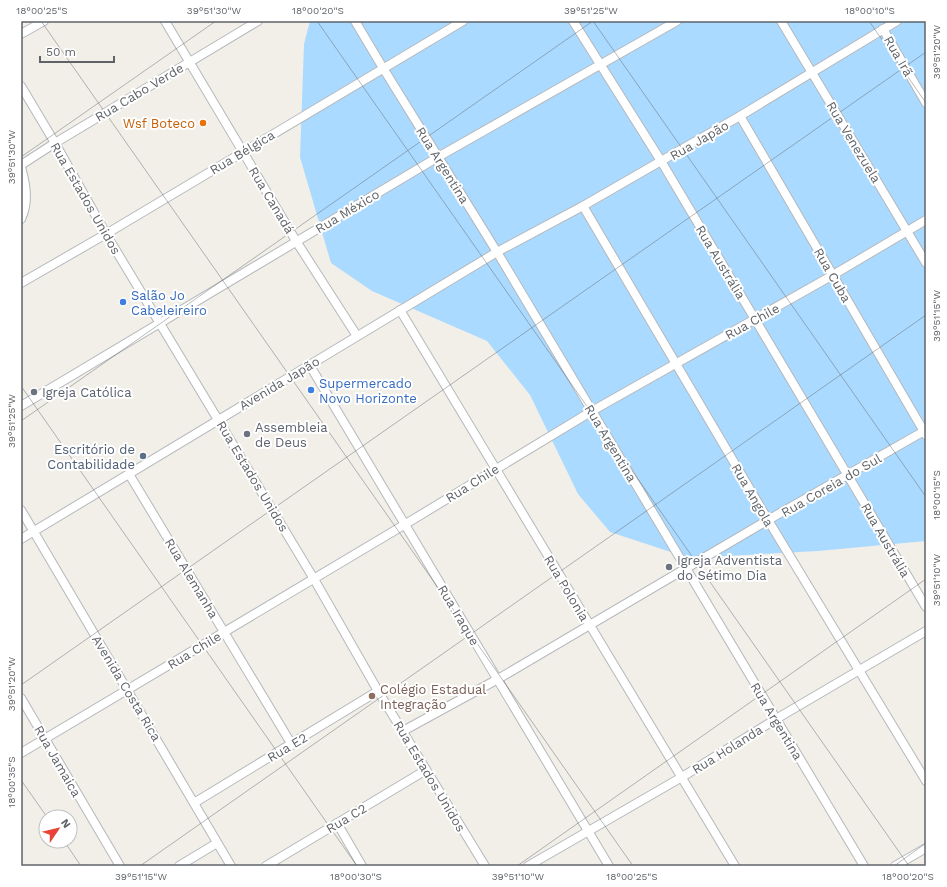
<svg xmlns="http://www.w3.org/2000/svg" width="947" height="887" viewBox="0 0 947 887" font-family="'Work Sans',sans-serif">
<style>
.water{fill:#aadaff}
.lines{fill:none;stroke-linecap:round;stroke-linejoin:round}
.street-casing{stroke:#b5b8bc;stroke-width:10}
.street{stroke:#fff;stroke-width:8}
.ticks{fill:none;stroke:#5f6368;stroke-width:1;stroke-opacity:0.45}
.food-dot{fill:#e8710a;stroke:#fff;stroke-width:1.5}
.shop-dot{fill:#3f7fe0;stroke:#fff;stroke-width:1.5}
.worship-dot{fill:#6b7280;stroke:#fff;stroke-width:1.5}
.service-dot{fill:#5c6f8a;stroke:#fff;stroke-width:1.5}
.education-dot{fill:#8d6e63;stroke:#fff;stroke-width:1.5}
.labels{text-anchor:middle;stroke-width:4;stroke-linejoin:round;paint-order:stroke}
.street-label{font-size:13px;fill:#5f6368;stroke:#fff}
.food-label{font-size:13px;fill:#c56008;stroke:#fff;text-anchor:end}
.shop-label{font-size:13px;fill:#366cbe;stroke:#fff;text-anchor:start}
.worship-label{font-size:13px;fill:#5b616d;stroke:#fff;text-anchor:start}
.service-label{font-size:13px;fill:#4e5e75;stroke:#fff;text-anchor:end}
.education-label{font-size:13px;fill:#785e54;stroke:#fff;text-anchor:start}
.neatline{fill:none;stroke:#5f6368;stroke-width:1.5}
.ticks-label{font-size:10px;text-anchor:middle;fill:#5f6368}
</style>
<rect width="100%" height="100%" fill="#f1efe8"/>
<!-- water -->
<path class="water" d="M310,21H926V541L818,551L689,558L610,532L578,494L530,395L487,341L372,291L331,263L300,157L304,44Z"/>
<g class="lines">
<!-- street casing -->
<g class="street-casing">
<g id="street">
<path d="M165,21L296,241L357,336"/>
<path d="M355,21L383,68L497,252L864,866"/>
<path d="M573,21L661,161L926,607"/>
<path d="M781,21L926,263"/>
<path d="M883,29L926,103"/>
<path d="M21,34L44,21"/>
<path d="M21,86L55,143L106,234L314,579L378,691L485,866"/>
<path d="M740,116L926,435"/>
<path d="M21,165L55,143L258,21"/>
<path d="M21,167C26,185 29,202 21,219"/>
<path d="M583,206L768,520L926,781"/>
<path d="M21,283L106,234L463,21"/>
<path d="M400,310L735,866"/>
<path d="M309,364L609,866"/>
<path d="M21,406L438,157L677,21"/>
<path d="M129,474L292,745"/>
<path d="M21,510L231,866"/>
<path d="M21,539L497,252L583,206L661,161L740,116L897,21"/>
<path d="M21,698L120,866"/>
<path d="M403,731L498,679L768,520L926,430"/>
<path d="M21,753L404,525L592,411L833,275L926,220"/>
<path d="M194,803L378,691"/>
<path d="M337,823L362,866"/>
<path d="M179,866L217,843"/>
<path d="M266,866L426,770"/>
<path d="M528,866L682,777L776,719L926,631"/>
<path d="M895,866L926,848"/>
</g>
</g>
<!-- street -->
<use href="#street" class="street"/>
</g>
<!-- ticks -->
<path class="ticks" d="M41,21L633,866M317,21L909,866M593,21L926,497M869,21L926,103M21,157L216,21M21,386L357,866M21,421L593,21M21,685L926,52M21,780L47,817M64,841L81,866M140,866L926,315M517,866L926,579M894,866L926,843"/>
<!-- markers -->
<circle class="food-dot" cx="203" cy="123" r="4"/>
<g class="shop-dot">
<circle cx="123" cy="302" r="4"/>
<circle cx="311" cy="390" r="4"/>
</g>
<g class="worship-dot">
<circle cx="34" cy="392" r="4"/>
<circle cx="247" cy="434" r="4"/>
<circle cx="669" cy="567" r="4"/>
</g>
<circle class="service-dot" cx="143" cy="456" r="4"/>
<circle class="education-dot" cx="372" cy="696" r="4"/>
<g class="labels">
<!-- street labels -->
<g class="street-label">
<text transform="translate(899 56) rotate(60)" y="5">Rua Irã</text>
<text transform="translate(139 92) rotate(-31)" y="5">Rua Cabo Verde</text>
<text transform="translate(699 140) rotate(-30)" y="5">Rua Japão</text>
<text transform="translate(854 142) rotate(59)" y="5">Rua Venezuela</text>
<text transform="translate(242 152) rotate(-31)" y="5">Rua Bélgica</text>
<text transform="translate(443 165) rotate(58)" y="5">Rua Argentina</text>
<text transform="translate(86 198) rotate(60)" y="5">Rua Estados Unidos</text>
<text transform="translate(272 200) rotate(59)" y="5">Rua Canadá</text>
<text transform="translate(347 211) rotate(-31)" y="5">Rua México</text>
<text transform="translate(721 262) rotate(59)" y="5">Rua Austrália</text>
<text transform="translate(833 275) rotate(60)" y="5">Rua Cuba</text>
<text transform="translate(752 321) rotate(-29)" y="5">Rua Chile</text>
<text transform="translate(279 383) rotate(-31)" y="5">Avenida Japão</text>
<text transform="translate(611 443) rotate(59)" y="5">Rua Argentina</text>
<text transform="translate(253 476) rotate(59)" y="5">Rua Estados Unidos</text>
<text transform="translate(472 483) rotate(-32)" y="5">Rua Chile</text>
<text transform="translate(831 485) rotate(-30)" y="5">Rua Coreia do Sul</text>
<text transform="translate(753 495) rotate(60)" y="5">Rua Angola</text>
<text transform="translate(886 540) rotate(60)" y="5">Rua Austrália</text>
<text transform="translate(192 578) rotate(59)" y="5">Rua Alemanha</text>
<text transform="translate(567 588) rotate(59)" y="5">Rua Polonia</text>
<text transform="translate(459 615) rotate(59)" y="5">Rua Iraque</text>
<text transform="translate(194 650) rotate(-31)" y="5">Rua Chile</text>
<text transform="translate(127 688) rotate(59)" y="5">Avenida Costa Rica</text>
<text transform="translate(777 721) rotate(59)" y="5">Rua Argentina</text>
<text transform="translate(287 747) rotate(-31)" y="5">Rua E2</text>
<text transform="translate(727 749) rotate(-32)" y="5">Rua Holanda</text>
<text transform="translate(58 761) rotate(60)" y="5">Rua Jamaica</text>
<text transform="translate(430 776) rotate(59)" y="5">Rua Estados Unidos</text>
<text transform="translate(346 818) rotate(-31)" y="5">Rua C2</text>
</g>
<!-- food labels -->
<g class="food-label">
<text x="195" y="128">Wsf Boteco</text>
</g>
<!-- shop labels -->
<g class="shop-label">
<text x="131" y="300">Salão Jo<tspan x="131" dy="15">Cabeleireiro</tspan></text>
<text x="319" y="388">Supermercado<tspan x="319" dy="15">Novo Horizonte</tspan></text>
</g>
<!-- worship labels -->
<g class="worship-label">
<text x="42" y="397">Igreja Católica</text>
<text x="255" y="432">Assembleia<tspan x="255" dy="15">de Deus</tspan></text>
<text x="677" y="565">Igreja Adventista<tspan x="677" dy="15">do Sétimo Dia</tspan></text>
</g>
<!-- service labels -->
<g class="service-label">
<text x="135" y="454">Escritório de<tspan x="135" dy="15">Contabilidade</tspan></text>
</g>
<!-- education labels -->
<g class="education-label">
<text x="380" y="694">Colégio Estadual<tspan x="380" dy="15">Integração</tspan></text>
</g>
</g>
<!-- border -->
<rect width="947" height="887" fill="none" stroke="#ffffff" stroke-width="44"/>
<!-- north arrow -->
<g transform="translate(58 829) rotate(55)"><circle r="19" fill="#ffffff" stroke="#bfc1c3"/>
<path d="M0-3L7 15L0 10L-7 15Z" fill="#ea4335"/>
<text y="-6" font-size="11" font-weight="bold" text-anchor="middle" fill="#5f6368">N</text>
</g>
<!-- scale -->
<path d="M40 56v6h74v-6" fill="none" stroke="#5f6368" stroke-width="2"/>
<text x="46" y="56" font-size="12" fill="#5f6368" stroke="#ffffff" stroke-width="3" paint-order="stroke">50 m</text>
<rect x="22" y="22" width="903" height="843" class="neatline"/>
<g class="ticks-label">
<text x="42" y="14">18°00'25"S</text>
<text x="214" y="14">39°51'30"W</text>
<text x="318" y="14">18°00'20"S</text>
<text x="591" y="14">39°51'25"W</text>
<text x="870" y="14">18°00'10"S</text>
<text transform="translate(936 52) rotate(-90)" y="4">39°51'20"W</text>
<text transform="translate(11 157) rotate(-90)" y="4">39°51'30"W</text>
<text transform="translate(936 316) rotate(-90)" y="4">39°51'15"W</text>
<text transform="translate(11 421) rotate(-90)" y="4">39°51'25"W</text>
<text transform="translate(936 495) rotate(-90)" y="4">18°00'15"S</text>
<text transform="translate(936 580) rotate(-90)" y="4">39°51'10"W</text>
<text transform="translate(11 684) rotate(-90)" y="4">39°51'20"W</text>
<text transform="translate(11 782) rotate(-90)" y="4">18°00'35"S</text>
<text x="141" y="880">39°51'15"W</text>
<text x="356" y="880">18°00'30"S</text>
<text x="518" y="880">39°51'10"W</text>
<text x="632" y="880">18°00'25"S</text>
<text x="908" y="880">18°00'20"S</text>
</g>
</svg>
